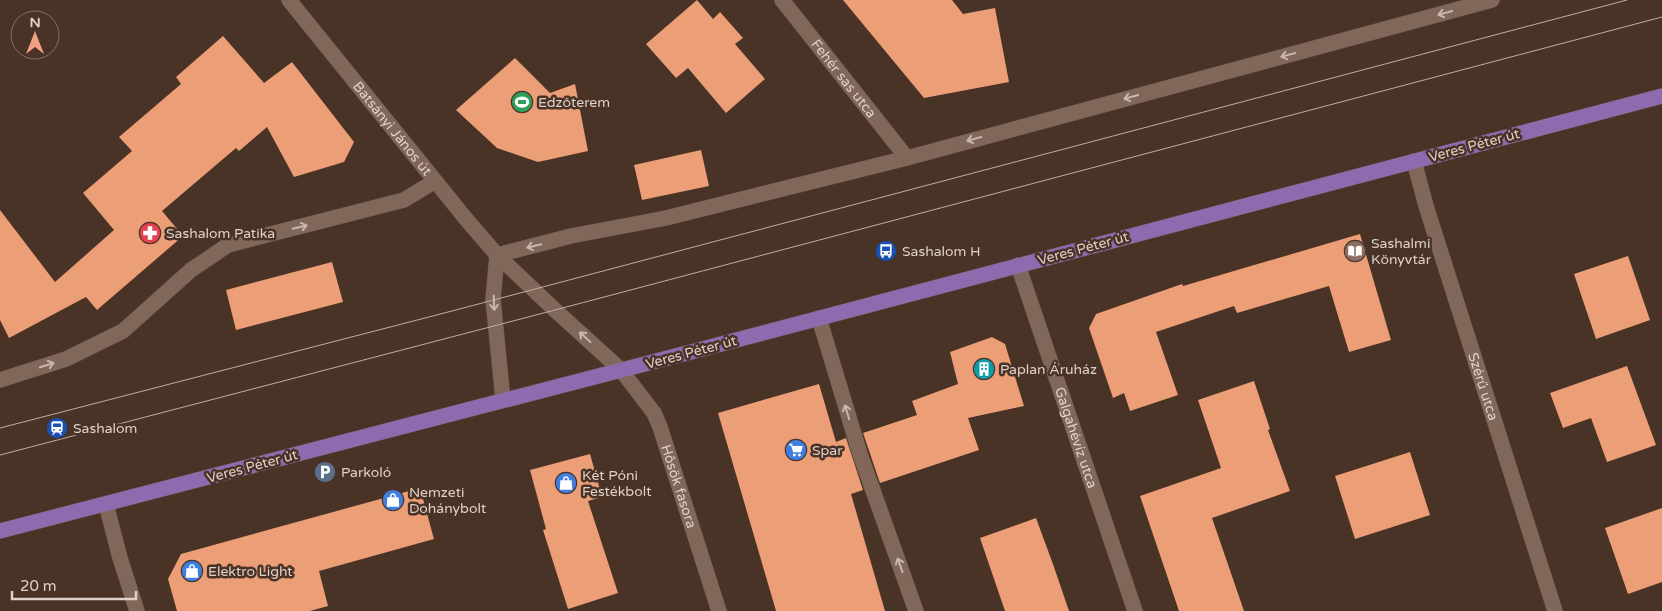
<svg xmlns="http://www.w3.org/2000/svg" width="1662" height="611" viewBox="0 0 1662 611" font-family="'Varela Round',sans-serif">
<style>
.building{fill:#ec9e76}
.lines{fill:none;stroke-linecap:round;stroke-linejoin:round}
.minor-casing{stroke:#635046;stroke-width:16}
.major-casing{stroke:#635046;stroke-width:16}
.minor{stroke:#81675a;stroke-width:15}
.major{stroke:#8d6baf;stroke-width:15}
.tram{stroke:#bdada4;stroke-width:1}
.oneway{stroke:#c8b6ad}
.labels{text-anchor:middle;stroke-width:5;stroke-linejoin:round;paint-order:stroke}
.street-label{font-size:14px;fill:#dfd0c9;stroke:#493226}
.poi-label{font-size:14px;fill:#dfd0c9;stroke:#493226;text-anchor:start}
</style>
<rect width="100%" height="100%" fill="#493226"/>
<!-- building -->
<g class="building">
<path d="M697,0L713,19L720,12L743,38L735,44L765,79L726,113L688,68L676,78L646,44Z"/>
<path d="M843,0H952L963,14L995,8L1009,82L924,98Z"/>
<path d="M223,36L264,83L292,62L354,142L344,162L294,177L267,127L239,151L236,148L162,211L183,236L97,310L86,297L9,338L0,320V210L55,282L114,230L83,193L132,151L119,137L181,84L176,77Z"/>
<path d="M515,58L550,93L575,84L588,151L538,162L497,148L456,110Z"/>
<path d="M701,150L709,186L642,200L634,165Z"/>
<path d="M1360,234L1391,340L1349,352L1329,286L1237,313L1234,306L1156,332L1178,395L1130,411L1124,393L1113,398L1089,328L1096,314L1182,284L1183,286Z"/>
<path d="M1628,256L1650,320L1596,339L1574,274Z"/>
<path d="M332,262L343,302L236,330L226,290Z"/>
<path d="M992,337L1005,344L1024,406L968,418L979,450L880,483L863,433L917,415L912,401L958,384L950,352Z"/>
<path d="M1627,366L1656,445L1607,462L1591,418L1563,428L1550,393Z"/>
<path d="M1254,381L1270,429L1268,430L1290,491L1212,518L1244,611H1179L1140,496L1221,468L1198,400Z"/>
<path d="M819,384L836,442L846,438L863,490L851,494L885,611H776L718,413Z"/>
<path d="M1410,452L1430,515L1355,539L1335,476Z"/>
<path d="M590,454L602,497L588,501L618,593L568,609L543,530L546,529L530,470Z"/>
<path d="M420,488L434,539L319,571L328,606L310,611H177L168,579L181,554Z"/>
<path d="M1662,508V582L1628,594L1605,528Z"/>
<path d="M1036,518L1054,567L1069,611H1005L980,538Z"/>
</g>
<g class="lines">
<!-- minor casing -->
<g class="minor-casing">
<g id="minor">
<path id="s1" d="M289,0L466,219L497,255L555,310L621,370L654,413L660,427L719,611"/>
<path id="s2" d="M782,0L907,158"/>
<path id="s3" d="M1414,161L1426,206L1555,611"/>
<path d="M497,255L571,236L666,218L907,158L1492,0"/>
<path d="M497,255L493,299L503,400"/>
<path id="s4" d="M1018,265L1135,611"/>
<path d="M819,318L860,454L916,611"/>
<path d="M0,380L66,359L123,331L191,270L228,245L404,200L435,181"/>
<path d="M106,504L120,558L137,611"/>
</g>
</g>
<!-- major casing -->
<g class="major-casing">
<path id="major" d="M0,531L687,353L1662,96"/>
</g>
<!-- minor -->
<use href="#minor" class="minor"/>
<!-- major -->
<use href="#major" class="major"/>
<!-- tram -->
<g class="tram">
<path d="M0,428L452,311L1627,0"/>
<path d="M0,455L555,310L1662,17"/>
</g>
</g>
<!-- one-way arrows -->
<defs><path id="oneway-shaft" d="M-6 0H5M1.5-3L5.5 0L1.5 3" fill="none" stroke-width="1.6" stroke-linecap="round" stroke-linejoin="round" transform="scale(1.25)"/></defs>
<g class="oneway">
<use href="#oneway-shaft" transform="translate(1445 13) rotate(165)"/>
<use href="#oneway-shaft" transform="translate(1288 55) rotate(165)"/>
<use href="#oneway-shaft" transform="translate(1131 97) rotate(165)"/>
<use href="#oneway-shaft" transform="translate(974 139) rotate(165)"/>
<use href="#oneway-shaft" transform="translate(300 227) rotate(-14)"/>
<use href="#oneway-shaft" transform="translate(534 246) rotate(166)"/>
<use href="#oneway-shaft" transform="translate(494 303) rotate(88)"/>
<use href="#oneway-shaft" transform="translate(585 337) rotate(-137)"/>
<use href="#oneway-shaft" transform="translate(47 365) rotate(-17)"/>
<use href="#oneway-shaft" transform="translate(847 412) rotate(-107)"/>
<use href="#oneway-shaft" transform="translate(900 565) rotate(-110)"/>
</g>
<!-- icons -->
<defs>
<g id="stadium-disc" transform="scale(1.125)"><circle r="9.5" fill="#2e9e5b" stroke="#493226"/><path d="M0-5a6.5 5 0 1 0 0 10a6.5 5 0 1 0 0-10ZM-3.5-1.8h7v3.6h-7Z" fill="#fff"/></g>
<g id="pharmacy-disc" transform="scale(1.125)"><circle r="9.5" fill="#e0444e" stroke="#493226"/><path d="M-2-6h4v4h4v4h-4v4h-4v-4h-4v-4h4Z" fill="#fff"/></g>
<g id="bus-disc" transform="scale(1.125)"><circle r="9.5" fill="#1a4fb4" stroke="#493226"/><path d="M-5-6H5V4H4V6H2V4H-2V6H-4V4H-5ZM-3.5-4V0h7V-4ZM-3.5 1.2v1.5H-2V1.2ZM2 1.2v1.5H3.5V1.2Z" fill="#fff"/></g>
<g id="library-disc" transform="scale(1.125)"><circle r="9.5" fill="#8d6e63" stroke="#493226"/><path d="M-6-4Q-3-5.5-.7-3.5V5Q-3 3-6 4ZM6-4Q3-5.5 .7-3.5V5Q3 3 6 4Z" fill="#fff"/></g>
<g id="building-disc" transform="scale(1.125)"><circle r="9.5" fill="#0f9aa8" stroke="#493226"/><path d="M-4-6H4V6H1V3H-1V6H-4ZM-2.5-4.3h1.7v1.8h-1.7ZM.8-4.3h1.7v1.8H.8ZM-2.5-1h1.7V.8h-1.7ZM.8-1h1.7V.8H.8Z" fill="#fff"/></g>
<g id="station-disc" transform="scale(1.125)"><circle r="9.5" fill="#1a4fb4" stroke="#493226"/><path d="M-3-6H3Q5-6 5-4V2Q5 4 3 4L4.5 6H3L1.5 4h-3L-3 6H-4.5L-3 4Q-5 4-5 2V-4Q-5-6-3-6ZM-3.5-4v3h7v-3ZM-3.5 1v1.5H-2V1ZM2 1v1.5H3.5V1Z" fill="#fff"/></g>
<g id="supermarket-disc" transform="scale(1.125)"><circle r="9.5" fill="#3f7fe0" stroke="#493226"/><path d="M-6-5.5h2.5l.6 2H6L4.5 2H-2.5L-4.4-4H-6ZM-1.5 3.2a1.3 1.3 0 1 0 .1 0ZM3 3.2a1.3 1.3 0 1 0 .1 0Z" fill="#fff"/></g>
<g id="parking-disc" transform="scale(1.125)"><circle r="9.5" fill="#5c6f8a" stroke="#493226"/><path d="M-3.5-5.5H1a3.5 3.5 0 0 1 0 7H-1V5.5H-3.5ZM-1-3.4V-.6H.8a1.4 1.4 0 0 0 0-2.8Z" fill="#fff"/></g>
<g id="shop-disc" transform="scale(1.125)"><circle r="9.5" fill="#3f7fe0" stroke="#493226"/><path d="M-5-2.5h2.3a2.7 3.5 0 0 1 5.4 0H5L5.5 6h-11ZM-1.5-2.5h3a1.5 2.3 0 0 0-3 0Z" fill="#fff"/></g>
</defs>
<g fill-rule="evenodd">
<use href="#stadium-disc" x="522" y="102"/>
<use href="#pharmacy-disc" x="150" y="233"/>
<use href="#bus-disc" x="886" y="251"/>
<use href="#library-disc" x="1355" y="251"/>
<use href="#building-disc" x="984" y="369"/>
<use href="#station-disc" x="57" y="428"/>
<use href="#supermarket-disc" x="796" y="450"/>
<use href="#parking-disc" x="325" y="472"/>
<use href="#shop-disc" x="566" y="483"/>
<use href="#shop-disc" x="393" y="500"/>
<use href="#shop-disc" x="192" y="571"/>
</g>
<g class="labels">
<!-- street labels -->
<g class="street-label">
<text dy="5" stroke="none"><textPath href="#s2" startOffset="100">Fehér sas utca</textPath></text>
<text dy="5" stroke="none"><textPath href="#s1" startOffset="165">Batsányi János út</textPath></text>
<text transform="translate(1474 145) rotate(-15)" y="5">Veres Péter út</text>
<text transform="translate(1083 248) rotate(-15)" y="5">Veres Péter út</text>
<text transform="translate(691 352) rotate(-15)" y="5">Veres Péter út</text>
<text dy="5" stroke="none"><textPath href="#s3" startOffset="236">Szérű utca</textPath></text>
<text dy="5" stroke="none"><textPath href="#s4" startOffset="182">Galgahévíz utca</textPath></text>
<text transform="translate(252 466) rotate(-15)" y="5">Veres Péter út</text>
<text dy="5" stroke="none"><textPath href="#s1" startOffset="630">Hősök fasora</textPath></text>
</g>
<!-- poi labels -->
<g class="poi-label">
<text x="538" y="107">Edzőterem</text>
<text x="166" y="238">Sashalom Patika</text>
<text x="1371" y="248">Sashalmi<tspan x="1371" dy="16">Könyvtár</tspan></text>
<text x="902" y="256">Sashalom H</text>
<text x="1000" y="374">Paplan Áruház</text>
<text x="73" y="433">Sashalom</text>
<text x="812" y="455">Spar</text>
<text x="341" y="477">Parkoló</text>
<text x="582" y="480">Két Póni<tspan x="582" dy="16">Festékbolt</tspan></text>
<text x="409" y="497">Nemzeti<tspan x="409" dy="16">Dohánybolt</tspan></text>
<text x="208" y="576">Elektro Light</text>
</g>
</g>
<!-- north arrow -->
<g transform="translate(35 35)"><circle r="24" fill="#493226" stroke="#857167"/>
<path d="M0-4L9 19L0 12L-9 19Z" fill="#f2a081"/>
<text y="-8" font-size="14" font-weight="bold" text-anchor="middle" fill="#dfd0c9">N</text>
</g>
<!-- scale -->
<path d="M12 591v8h124v-8" fill="none" stroke="#dfd0c9" stroke-width="2.5"/>
<text x="20" y="591" font-size="15" fill="#dfd0c9" stroke="#493226" stroke-width="4" paint-order="stroke">20 m</text>
</svg>
